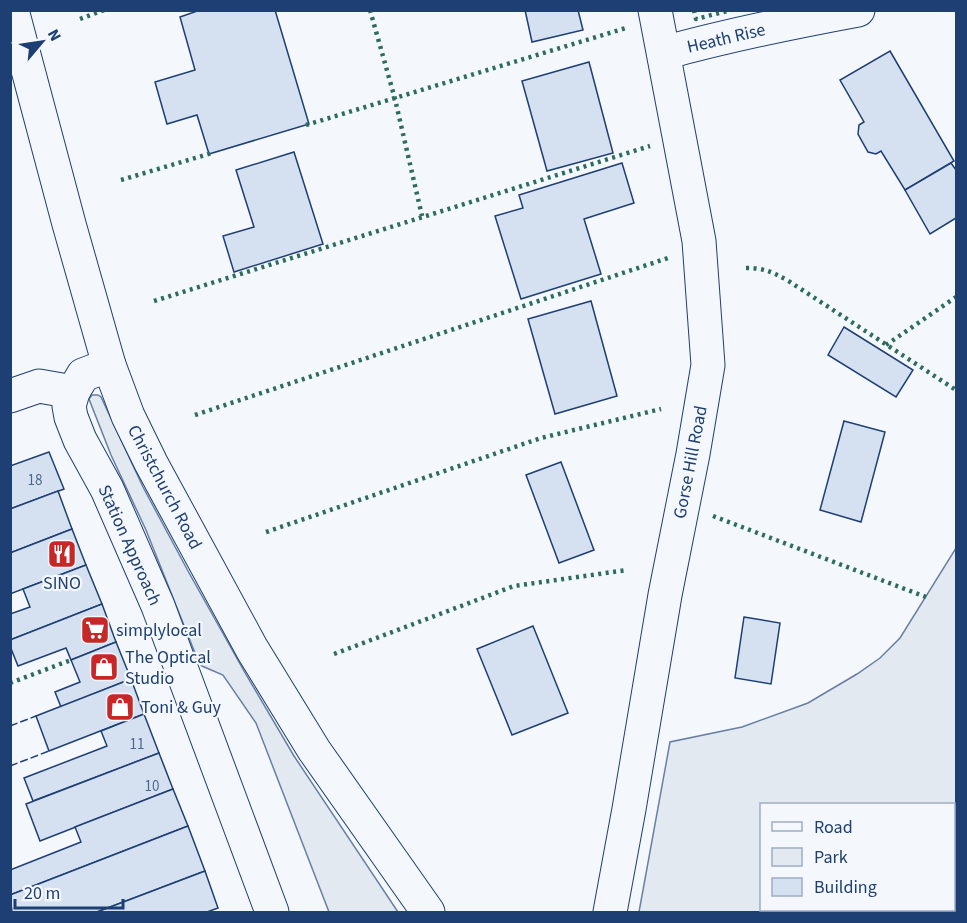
<svg xmlns="http://www.w3.org/2000/svg" width="967" height="923" viewBox="0 0 967 923" font-family="'Source Sans 3',sans-serif">
<style>
.green{fill:#e3e9f0;stroke:#687fa3;stroke-width:1.5;fill-rule:evenodd}
.building{fill:#d5e0f0;stroke:#1d3f73;stroke-width:1.5}
.lines{fill:none;stroke-linecap:round;stroke-linejoin:round}
.minor-casing{stroke:#1d3f73;stroke-width:35}
.major-casing{stroke:#1d3f73;stroke-width:35}
.minor{stroke:#f4f7fb;stroke-width:33}
.major{stroke:#f4f7fb;stroke-width:33}
.hedge{stroke:#2c6c60;stroke-width:4.5;stroke-dasharray:3 4.5;stroke-linecap:butt}
.fence{stroke:#1d3f73;stroke-width:1.5;stroke-dasharray:8 3;stroke-linecap:butt}
.labels{text-anchor:middle;stroke-width:4.5;stroke-linejoin:round;paint-order:stroke}
.number-label{font-size:15px;fill:#4b6792}
.street-label{font-size:18px;fill:#1d3f73;stroke:#f4f7fb}
.poi-label{font-size:18px;fill:#1d3f73;stroke:#f4f7fb;text-anchor:start}
</style>
<rect width="100%" height="100%" fill="#f4f7fb"/>
<!-- green -->
<g class="green">
<path d="M92,395H98L101,397L143,487L188,571L244,671L294,756L398,912H329L256,723L223,675L202,666L199,663L146,530L111,455L89,399Z"/>
<path d="M956,548V912H639L670,742L742,727L808,703L857,674L880,658L900,638ZM762,804H954V910H762Z"/>
</g>
<!-- building -->
<g class="building">
<path d="M200,10H275L309,124L209,154L197,115L167,124L155,82L195,70L180,17Z"/>
<path d="M525,10H578L583,30L532,42Z"/>
<path d="M890,51L954,161L905,190L881,151L876,154L868,152L858,134L859,125L864,122L840,80Z"/>
<path d="M589,62L613,153L547,171L522,81Z"/>
<path d="M294,152L323,244L234,272L223,236L254,227L236,170Z"/>
<path d="M622,163L634,203L584,219L601,274L521,299L495,216L523,208L519,195Z"/>
<path d="M951,163L956,170V218L930,234L905,190Z"/>
<path d="M591,301L617,396L555,414L528,319Z"/>
<path d="M844,327L913,370L896,397L828,355Z"/>
<path d="M844,421L885,432L861,522L820,510Z"/>
<path d="M49,452L64,489L10,509V466Z"/>
<path d="M561,462L594,550L559,563L526,475Z"/>
<path d="M58,491L72,529L10,553V509Z"/>
<path d="M72,529L86,565L10,594V553Z"/>
<path d="M86,565L102,604L10,640V614L30,607L23,589Z"/>
<path d="M102,604L116,642L71,660L66,648L18,666L10,646V640Z"/>
<path d="M744,617L780,623L771,684L735,678Z"/>
<path d="M533,626L568,713L512,735L477,649Z"/>
<path d="M116,642L131,679L61,707L55,692L80,682L71,660Z"/>
<path d="M131,679L144,714L49,751L36,716Z"/>
<path d="M144,714L159,753L33,801L24,778L107,746L101,731Z"/>
<path d="M159,753L173,789L40,841L26,804Z"/>
<path d="M173,789L188,826L10,895V870L81,842L75,827Z"/>
<path d="M188,826L205,871L97,912H12L10,895Z"/>
<path d="M205,871L218,908L207,912H97Z"/>
</g>
<g class="lines">
<!-- minor casing -->
<g class="minor-casing">
<g id="minor">
<path d="M664,53C728,35 793,22 858,10"/>
<path d="M109,365L83,375L73,392L69,406L71,417L80,440L107,489L158,606L272,912"/>
<path d="M10,396L39,386L73,392"/>
<path d="M610,912L629,809L665,595L693,454L708,365L699,241L655,10"/>
</g>
</g>
<!-- major casing -->
<g class="major-casing">
<path id="major" d="M12,10L69,224L109,365L128,416L151,463L252,649L314,750L428,912"/>
</g>
<!-- minor -->
<use href="#minor" class="minor"/>
<!-- major -->
<use href="#major" class="major"/>
<!-- hedge -->
<g class="hedge">
<path d="M370,10L395,99L422,216"/>
<path d="M694,10L696,19L731,10"/>
<path d="M80,19L104,10"/>
<path d="M306,125L626,28"/>
<path d="M121,180L212,153"/>
<path d="M746,268C764,268 772,272 787,280L956,390"/>
<path d="M154,301L650,146"/>
<path d="M886,345L956,297"/>
<path d="M195,415L668,258"/>
<path d="M713,516L926,597"/>
<path d="M266,532L541,438L661,409"/>
<path d="M334,654L514,586L627,570"/>
<path d="M10,683L71,660"/>
</g>
<!-- fence -->
<g class="fence">
<path d="M10,726L36,716"/>
<path d="M10,766L49,751"/>
</g>
</g>
<!-- icons -->
<defs>
<g id="restaurant-square" transform="scale(1.5)"><rect x="-9" y="-9" width="18" height="18" rx="4" fill="#c62828" stroke="#f4f7fb"/><path d="M-5-6h1v4h1v-4h1v4h1v-4h1v5L-1.5 .5V6h-2V.5L-5-1ZM5-6V6H3V1.5H1.5Q1.5-4 5-6Z" fill="#fff"/></g>
<g id="supermarket-square" transform="scale(1.5)"><rect x="-9" y="-9" width="18" height="18" rx="4" fill="#c62828" stroke="#f4f7fb"/><path d="M-6-5.5h2.5l.6 2H6L4.5 2H-2.5L-4.4-4H-6ZM-1.5 3.2a1.3 1.3 0 1 0 .1 0ZM3 3.2a1.3 1.3 0 1 0 .1 0Z" fill="#fff"/></g>
<g id="shop-square" transform="scale(1.5)"><rect x="-9" y="-9" width="18" height="18" rx="4" fill="#c62828" stroke="#f4f7fb"/><path d="M-5-2.5h2.3a2.7 3.5 0 0 1 5.4 0H5L5.5 6h-11ZM-1.5-2.5h3a1.5 2.3 0 0 0-3 0Z" fill="#fff"/></g>
</defs>
<g fill-rule="evenodd">
<use href="#restaurant-square" x="62" y="554"/>
<use href="#supermarket-square" x="95" y="630"/>
<use href="#shop-square" x="104" y="667"/>
<use href="#shop-square" x="120" y="707"/>
</g>
<g class="labels">
<!-- number labels -->
<g class="number-label">
<text x="35" y="485">18</text>
<text x="137" y="749">11</text>
<text x="152" y="791">10</text>
</g>
<!-- street labels -->
<g class="street-label">
<text transform="translate(726 38) rotate(-13)" y="6">Heath Rise</text>
<text transform="translate(690 462) rotate(-79)" y="6">Gorse Hill Road</text>
<text transform="translate(165 487) rotate(62)" y="6">Christchurch Road</text>
<text transform="translate(130 545) rotate(66)" y="6">Station Approach</text>
</g>
<!-- poi labels -->
<g class="poi-label">
<text x="62" y="589" text-anchor="middle">SINO</text>
<text x="116" y="636">simplylocal</text>
<text x="125" y="663">The Optical<tspan x="125" dy="21">Studio</tspan></text>
<text x="141" y="713">Toni &amp; Guy</text>
</g>
</g>
<!-- border -->
<rect width="967" height="923" fill="none" stroke="#1d3f73" stroke-width="24"/>
<!-- legend -->
<rect x="760" y="803" width="195" height="108" fill="#f4f7fb" stroke="#9eadc5" stroke-width="1.5"/>
<rect x="772" y="822" width="30" height="9" fill="#f4f7fb" stroke="#9eadc5" stroke-width="1.5"/>
<text x="814" y="833" font-size="18" fill="#1d3f73">Road</text>
<rect x="772" y="848" width="30" height="18" fill="#e3e9f0" stroke="#9eadc5" stroke-width="1.5"/>
<text x="814" y="863" font-size="18" fill="#1d3f73">Park</text>
<rect x="772" y="878" width="30" height="18" fill="#d5e0f0" stroke="#9eadc5" stroke-width="1.5"/>
<text x="814" y="893" font-size="18" fill="#1d3f73">Building</text>
<!-- north arrow -->
<g transform="translate(42 42) rotate(61)" stroke="#f4f7fb" stroke-width="4.5" paint-order="stroke">
<path d="M0-4.5L10 22L0 15L-10 22Z" fill="#1d3f73"/>
<text y="-9" font-size="16" font-weight="bold" text-anchor="middle" fill="#1d3f73">N</text>
</g>
<!-- scale -->
<path d="M15 899v9h108v-9" fill="none" stroke="#1d3f73" stroke-width="3"/>
<text x="24" y="899" font-size="18" fill="#1d3f73" stroke="#f4f7fb" stroke-width="4.5" paint-order="stroke">20 m</text>
</svg>
